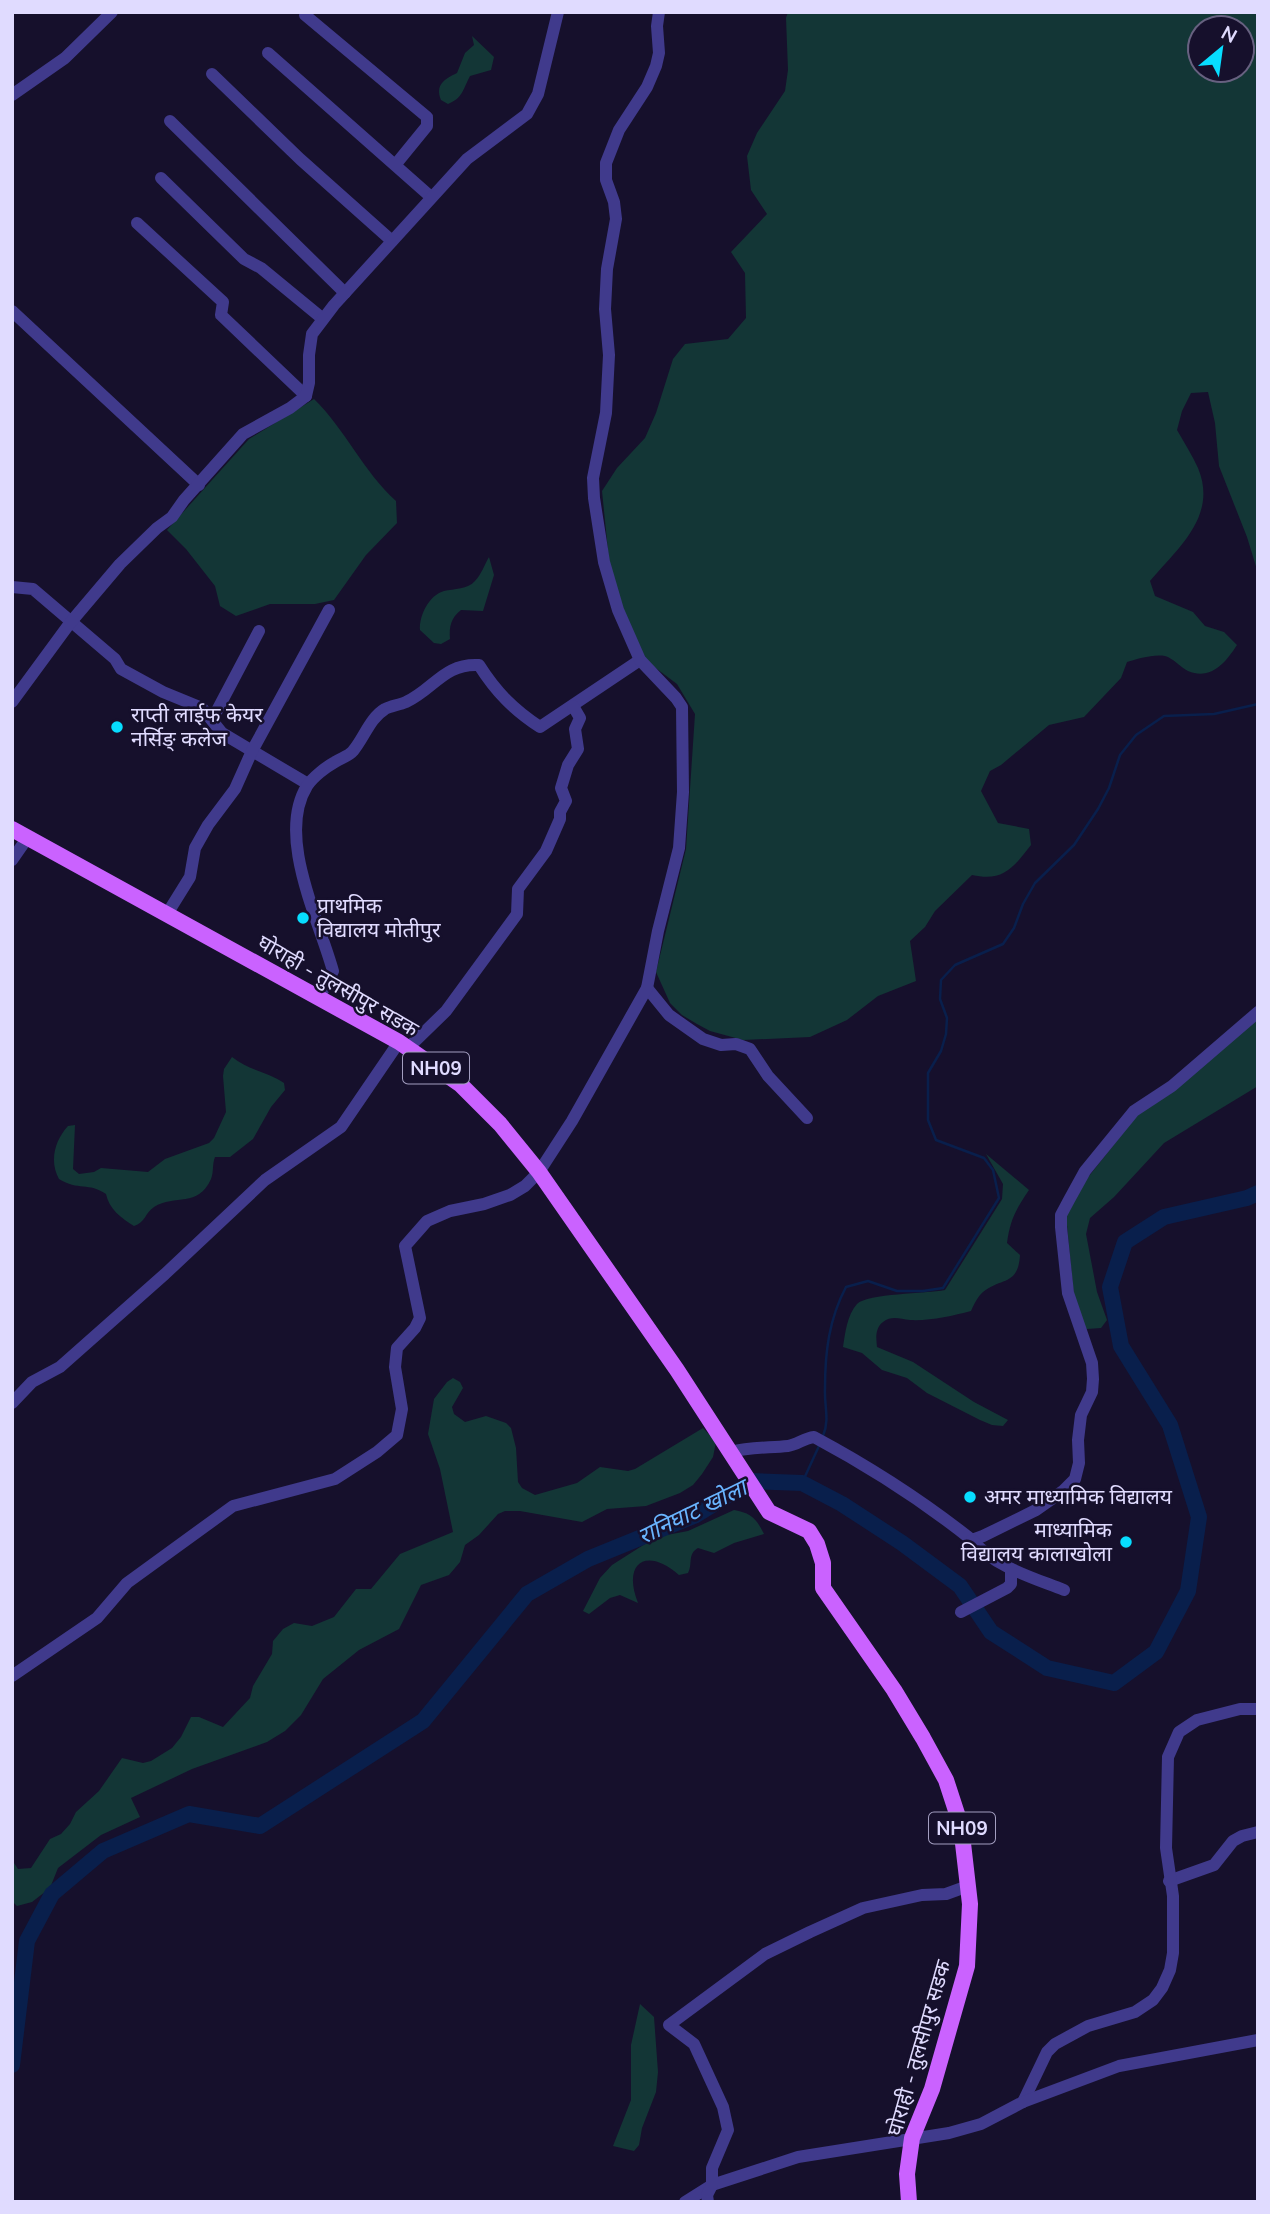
<svg xmlns="http://www.w3.org/2000/svg" width="1270" height="2214" viewBox="0 0 1270 2214" font-family="'Nunito Sans','Noto Sans Devanagari',sans-serif">
<style>
.green{fill:#133636;fill-rule:evenodd}
.lines{fill:none;stroke-linecap:round;stroke-linejoin:round}
.stream{stroke:#091f4c;stroke-width:2.5}
.river{stroke:#091f4c;stroke-width:16}
.minor{stroke:#403a8c;stroke-width:12}
.major{stroke:#ca62ff;stroke-width:16}
.poi-dot{fill:#07ddff;stroke:#16102c;stroke-width:2.5}
.labels{text-anchor:middle;stroke-width:5;stroke-linejoin:round;paint-order:stroke}
.shield{fill:#16102c;stroke:#a39ec0;stroke-width:2}
.shield-label{font-size:19px;font-weight:bold;fill:#e0dbff}
.poi-label{font-size:21px;fill:#e0dbff;stroke:#16102c;text-anchor:start}
.street-label{font-size:21px;fill:#e0dbff;stroke:#16102c}
.water-label{font-size:23px;font-style:italic;fill:#69b4ff;stroke:#16102c}
</style>
<rect width="100%" height="100%" fill="#16102c"/>
<!-- green -->
<g class="green">
<path d="M788,12H1258V573L1247,537L1219,466L1215,423L1208,392L1191,393L1182,411L1177,430C1184,442 1192,455 1198,468C1218,516 1178,548 1150,581L1155,596L1193,612L1205,626L1224,632L1237,645C1226,662 1211,681 1188,671C1180,667 1173,658 1165,656C1153,654 1137,659 1127,662L1121,678L1084,717L1049,725L1001,765L990,771L981,791L998,823L1029,829L1031,845C1013,868 1003,882 972,875L935,911L925,927L910,941L916,981L878,996L847,1020L810,1037L743,1040L710,1031L697,1024L682,1015L670,1003L656,972L686,849L695,714L677,684L645,660L629,628L610,570L602,491L617,468L645,438L656,413L673,359L685,344L728,339L746,318L745,273L731,252L767,214L751,190L747,156L757,133L785,91L788,70L786,18ZM1200,28H1242V70H1200Z"/>
<path d="M472,36L494,57L491,70L470,76C463,89 463,98 448,104L441,100C435,85 444,79 457,73L465,53L474,45Z"/>
<path d="M314,399C345,429 363,471 396,501L397,523L366,555L334,600L315,604H270L236,616L220,606L215,586L186,549L167,530L249,439Z"/>
<path d="M489,557L494,575L483,611L461,610C451,618 449,626 450,639L441,644L434,643L420,630C419,616 429,595 444,591C454,589 468,589 475,581C481,575 485,564 489,557Z"/>
<path d="M1258,1019V1086L1164,1143L1114,1197L1090,1218L1086,1234L1097,1292L1107,1320L1101,1328L1087,1329L1082,1326L1074,1297L1066,1215L1078,1190L1139,1113Z"/>
<path d="M232,1057C248,1070 268,1072 284,1083L285,1090L271,1107L253,1139L230,1157H215C212,1164 214,1172 211,1179C198,1208 175,1194 154,1207C145,1213 145,1223 134,1226C121,1218 109,1209 106,1194C89,1182 78,1191 59,1179C49,1161 55,1140 68,1126L75,1125L73,1169L79,1174L94,1172L101,1168L148,1172L165,1159L209,1143L214,1138L226,1112L223,1076L224,1069Z"/>
<path d="M986,1154L1029,1190C1016,1209 1010,1220 1007,1243L1020,1255C1018,1286 1002,1277 983,1292C978,1296 974,1304 971,1311C952,1316 930,1321 910,1320C900,1319 892,1315 883,1322C875,1328 876,1338 877,1347L913,1362L974,1402L1008,1420L1003,1426L992,1425L980,1420L927,1393L907,1378L882,1370L862,1353L843,1347C845,1334 847,1315 857,1304C868,1293 926,1294 945,1290L1002,1199L1003,1184Z"/>
<path d="M453,1378L460,1382L463,1388L452,1407L454,1414L465,1422L486,1416L506,1423L511,1428L516,1448L518,1482L522,1488L535,1495L577,1483L600,1467L628,1471L635,1469L703,1428L716,1442L713,1457L702,1474L693,1485L680,1493L646,1506L607,1509L582,1522L520,1511H505L498,1514L479,1535L465,1545L460,1562L449,1575L421,1585L399,1629L359,1650L323,1679L301,1715L285,1731L267,1742L192,1769L131,1798L140,1817L101,1835L58,1868L50,1888L32,1902L17,1906L12,1901V1860L18,1869L31,1868L50,1839L61,1834L70,1824L76,1812L99,1791L122,1758L143,1763L151,1761L172,1748L181,1737L191,1717H199L223,1727L250,1698L253,1686L272,1654L273,1641L283,1629L294,1623L312,1626L334,1617L356,1589H371L400,1554L453,1532L440,1469L428,1434L434,1399L447,1382Z"/>
<path d="M734,1510C751,1513 756,1518 764,1534L734,1543L714,1553L698,1548C687,1554 693,1564 688,1573L679,1575C646,1546 622,1563 638,1603L620,1595L610,1598L589,1614L583,1611L600,1578L612,1565L656,1537L688,1531Z"/>
<path d="M640,2004L654,2017L658,2072L656,2092L642,2128L639,2145L634,2151L613,2146L631,2100V2045Z"/>
</g>
<g class="lines">
<!-- stream -->
<g class="stream">
<path d="M823,1436C830,1419 824,1406 825,1388C825,1352 829,1319 846,1287L868,1281L897,1291H923L943,1288L999,1198L993,1170L984,1158L936,1140L928,1120V1073L941,1051L946,1034L947,1018L940,999L941,980L955,965L1003,944L1014,928L1023,904L1035,883L1074,845L1098,809L1109,788L1120,755L1136,735L1164,716L1214,714L1258,704"/>
<path d="M802,1483L819,1446"/>
</g>
<!-- river -->
<path class="river" d="M12,2065L27,1941L52,1894L103,1851L189,1814L260,1826L423,1721L527,1594L588,1559L696,1515L751,1481L802,1483L842,1504L902,1543L960,1586L991,1632L1047,1668L1114,1683L1156,1652L1188,1591L1199,1517L1170,1425L1121,1346L1110,1287L1125,1242L1164,1217L1247,1198L1258,1193"/>
<!-- minor -->
<g class="minor">
<path d="M305,15L427,117V126L396,164"/>
<path d="M268,53L431,197"/>
<path d="M212,74L300,159L392,241"/>
<path d="M12,95L65,58L112,12"/>
<path d="M170,121L345,293"/>
<path d="M161,178L244,259L261,268L323,319"/>
<path d="M137,223L223,302L221,315L306,396"/>
<path d="M12,311L199,485"/>
<path d="M12,587L33,589L115,659L121,669L163,692L202,708L222,733L308,784"/>
<path d="M12,702L70,623L120,564L157,528L172,517L184,500L243,434L290,408L306,396L309,383V355L312,334L334,305L467,159L527,114L538,94L558,12"/>
<path d="M212,720L259,631"/>
<path d="M12,860L28,837"/>
<path d="M167,914L190,877L195,848L208,825L235,789L252,751L329,610"/>
<path d="M647,988L669,1015L703,1039L721,1045L736,1044L750,1049L768,1076L807,1118"/>
<path d="M319,998L333,971C319,920 276,836 307,786C313,777 326,767 335,762C341,758 349,756 353,751C364,738 370,718 385,709C391,706 399,705 406,702C434,689 444,663 479,665C496,692 514,710 540,727L640,660"/>
<path d="M408,1048L446,1011L517,914L518,889L546,851L560,819V812L566,801L561,788L568,765L578,749L575,729L580,718L573,706"/>
<path d="M12,1403L32,1382L60,1367L165,1274L265,1180L341,1127L399,1042"/>
<path d="M731,1452C750,1447 768,1448 788,1446C797,1445 804,1438 814,1437C870,1467 923,1501 972,1540L983,1536L1036,1510L1063,1491L1075,1479L1079,1463L1078,1440L1081,1415L1092,1392L1093,1379L1092,1363L1068,1293L1061,1227V1215L1069,1200L1085,1171L1134,1111L1172,1086L1258,1012"/>
<path d="M972,1540C995,1567 1031,1577 1064,1590"/>
<path d="M961,1612L1007,1588L1011,1584V1569"/>
<path d="M12,1676L97,1618L127,1583L233,1506L335,1479L377,1452L397,1435L402,1409L395,1367L397,1348L415,1328L420,1318L405,1246L427,1221L450,1211L484,1204L510,1195L525,1186L539,1172L572,1121L647,988L658,931L679,848L683,792L682,707L676,698L640,660L618,610L604,562L594,498L593,478L606,413L609,355L605,309L607,269L616,219L614,202L606,180V163L619,130L647,87L656,66L659,53L657,26L659,12"/>
<path d="M1169,1881L1214,1865L1233,1841L1242,1836L1258,1832"/>
<path d="M1023,2102L1047,2052L1055,2044L1088,2026L1135,2012L1153,2000L1162,1988L1170,1970L1173,1953V1896L1166,1848L1168,1757L1179,1732L1197,1720L1240,1709H1258"/>
<path d="M685,2202L712,2185L798,2157L949,2133L981,2124L1023,2102L1119,2066L1258,2040"/>
<path d="M708,2202L707,2195L712,2185V2168L728,2130L723,2107L694,2044L669,2025L765,1954L810,1932L863,1908L922,1895L946,1894L968,1886"/>
</g>
<!-- major -->
<path class="major" d="M12,829L399,1042L461,1085L500,1124L539,1172L677,1370L769,1512L809,1531L817,1544L823,1563V1588L894,1690L923,1738L946,1780L961,1826L970,1904L967,1966L932,2089L912,2138L907,2174L909,2202"/>
</g>
<!-- markers -->
<g class="poi-dot">
<circle cx="117" cy="727" r="7"/>
<circle cx="303" cy="918" r="7"/>
<circle cx="970" cy="1497" r="7"/>
<circle cx="1126" cy="1542" r="7"/>
</g>
<g class="labels">
<!-- shield labels -->
<g class="shield">
<rect x="403" y="1052.5" width="66" height="31" rx="5"/>
<rect x="929" y="1812.5" width="66" height="31" rx="5"/>
</g>
<g class="shield-label">
<text x="436" y="1075">NH09</text>
<text x="962" y="1835">NH09</text>
</g>
<!-- poi labels -->
<g class="poi-label">
<text x="131" y="722">राप्ती लाईफ केयर<tspan x="131" dy="24">नर्सिङ् कलेज</tspan></text>
<text x="317" y="913">प्राथमिक<tspan x="317" dy="24">विद्यालय मोतीपुर</tspan></text>
<text x="984" y="1504">अमर माध्यामिक विद्यालय</text>
<text x="1112" y="1537" text-anchor="end">माध्यामिक<tspan x="1112" dy="24">विद्यालय कालाखोला</tspan></text>
</g>
<!-- street labels -->
<g class="street-label">
<text transform="translate(338 986) rotate(30)" y="7">घोराही - तुलसीपुर सडक</text>
<text transform="translate(919 2048) rotate(-74)" y="7">घोराही - तुलसीपुर सडक</text>
</g>
<!-- water labels -->
<g class="water-label">
<text transform="translate(692 1512) rotate(-26)" y="8">रानिघाट खोला</text>
</g>
</g>
<!-- border -->
<rect width="1270" height="2214" fill="none" stroke="#e0dbff" stroke-width="28"/>
<!-- north arrow -->
<g transform="translate(1221 49) rotate(29)"><circle r="33" fill="#16102c" stroke="#676180" stroke-width="2"/>
<path d="M0-5L12 26L0 18L-12 26Z" fill="#07ddff"/>
<text y="-10" font-size="19" font-weight="bold" text-anchor="middle" fill="#e0dbff">N</text>
</g>
</svg>
